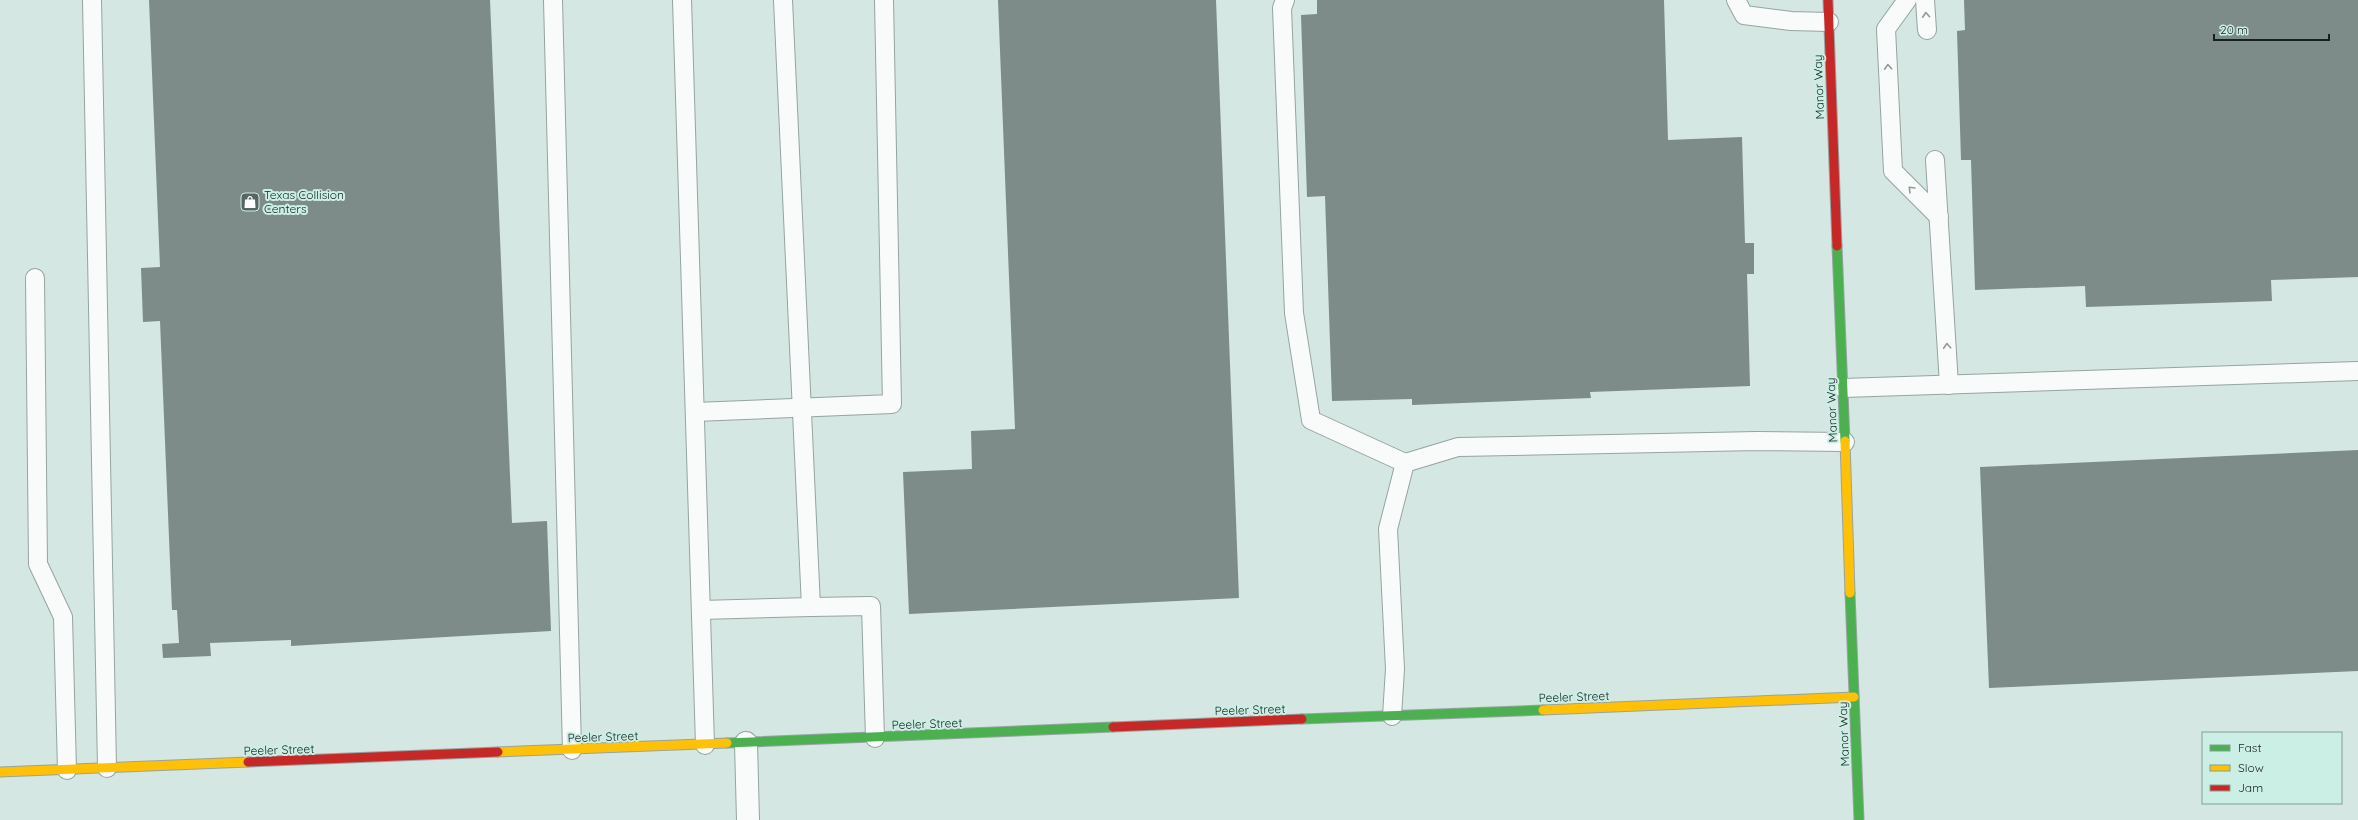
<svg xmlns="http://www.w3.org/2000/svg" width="2358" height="820" viewBox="0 0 2358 820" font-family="Quicksand,sans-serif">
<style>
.building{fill:#7e8c89}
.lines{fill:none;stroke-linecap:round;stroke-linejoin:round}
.lane-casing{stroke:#95a4a0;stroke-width:20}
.street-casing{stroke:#95a4a0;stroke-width:24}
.fast-casing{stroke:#95a4a0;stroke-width:11}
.slow-casing{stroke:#95a4a0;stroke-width:11}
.jam-casing{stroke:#95a4a0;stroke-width:11}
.lane{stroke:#f9fbfb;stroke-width:18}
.street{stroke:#f9fbfb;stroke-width:22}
.fast{stroke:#4caf50;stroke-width:9}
.slow{stroke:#ffc107;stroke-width:9}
.jam{stroke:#c62828;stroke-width:9}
.oneway{stroke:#929997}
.labels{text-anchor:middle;stroke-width:4;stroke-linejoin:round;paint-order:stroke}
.street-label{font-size:12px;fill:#14211d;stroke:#ccefe5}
.poi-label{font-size:12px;fill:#14211d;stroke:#ccefe5;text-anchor:start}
</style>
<rect width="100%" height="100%" fill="#d4e7e2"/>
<!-- building -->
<g class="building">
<path d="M149,0H490L512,523L547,521L551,631L291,646V640L210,643L211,656L163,658L162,644L179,643L177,610H172L160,321L143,322L141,268L160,267Z"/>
<path d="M998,0H1216L1239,598L909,614L903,472L972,469L971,431L1015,429Z"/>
<path d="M1317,0H1664L1668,140L1742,137L1745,243H1754V274H1747L1750,386L1590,392L1591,398L1412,405V399L1332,401L1325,196L1307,197L1301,15L1317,14Z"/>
<path d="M1964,0H2358V277L2271,280L2272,301L2086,307L2085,286L1975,290L1971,160H1961L1957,31L1965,30Z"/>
<path d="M2358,450V671L1989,688L1980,467Z"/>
</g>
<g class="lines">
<!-- lane casing -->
<g class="lane-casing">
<g id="lane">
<path d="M92,0L107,768"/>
<path d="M553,0L572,750"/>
<path d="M682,0L705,745"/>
<path d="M783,0L811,607L871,606L875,738"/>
<path d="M1285,0L1282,8L1294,313L1311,420L1405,463"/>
<path d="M1736,0L1744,15L1791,21L1829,22"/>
<path d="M1907,0L1886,29L1893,171L1939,217"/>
<path d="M1925,0L1927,30"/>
<path d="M1935,160L1949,385"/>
<path d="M35,278L38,564L63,617L67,770"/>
<path d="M1843,388L2358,371"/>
<path d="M695,412L892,404L884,0"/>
<path d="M701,610L811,607"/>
<path d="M1392,716L1395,669L1388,529L1405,463L1458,447L1757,441L1845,442"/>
</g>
</g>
<!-- street casing -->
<g class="street-casing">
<path id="street" d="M746,743L748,820"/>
</g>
<!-- fast casing -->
<g class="fast-casing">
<g id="fast">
<path d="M1837,246L1845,441"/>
<path d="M1850,593L1859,820"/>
<path d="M1302,719L1543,710"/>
<path d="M727,743L1113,727"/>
</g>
</g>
<!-- slow casing -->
<g class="slow-casing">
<g id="slow">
<path d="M1845,441L1850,593"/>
<path d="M1543,710L1854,697"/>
<path d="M498,752L727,743"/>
<path d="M0,772L248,762"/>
</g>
</g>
<!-- jam casing -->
<g class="jam-casing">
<g id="jam">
<path d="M1828,0L1837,246"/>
<path d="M1113,727L1302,719"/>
<path d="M248,762L498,752"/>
</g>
</g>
<!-- lane -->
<use href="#lane" class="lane"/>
<!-- street -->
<use href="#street" class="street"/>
<!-- fast -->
<use href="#fast" class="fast"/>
<!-- slow -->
<use href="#slow" class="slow"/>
<!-- jam -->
<use href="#jam" class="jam"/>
</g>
<!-- one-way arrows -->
<defs><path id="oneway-chevron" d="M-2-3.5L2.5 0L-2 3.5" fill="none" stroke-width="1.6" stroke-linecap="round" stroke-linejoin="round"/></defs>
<g class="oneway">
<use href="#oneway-chevron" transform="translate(1926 15) rotate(-94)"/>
<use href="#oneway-chevron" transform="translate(1888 67) rotate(-93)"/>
<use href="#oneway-chevron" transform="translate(1911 189) rotate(-135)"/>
<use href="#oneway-chevron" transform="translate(1947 346) rotate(-93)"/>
</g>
<!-- icons -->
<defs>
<g id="shop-square" transform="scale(1)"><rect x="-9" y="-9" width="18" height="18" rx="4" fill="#576662" stroke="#ccefe5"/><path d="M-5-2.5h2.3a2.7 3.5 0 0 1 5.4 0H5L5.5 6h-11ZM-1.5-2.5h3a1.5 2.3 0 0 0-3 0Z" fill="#fff"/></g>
</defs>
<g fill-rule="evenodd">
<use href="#shop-square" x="250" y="202"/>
</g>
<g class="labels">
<!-- street labels -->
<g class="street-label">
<text transform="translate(1819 87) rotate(-92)" y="4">Manor Way</text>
<text transform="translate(1832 410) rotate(-92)" y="4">Manor Way</text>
<text transform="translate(1574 697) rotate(-2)" y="4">Peeler Street</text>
<text transform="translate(1250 710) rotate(-2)" y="4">Peeler Street</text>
<text transform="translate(927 724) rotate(-2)" y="4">Peeler Street</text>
<text transform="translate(1844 734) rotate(-92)" y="4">Manor Way</text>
<text transform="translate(603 737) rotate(-2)" y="4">Peeler Street</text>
<text transform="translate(279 750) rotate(-2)" y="4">Peeler Street</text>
</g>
<!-- poi labels -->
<g class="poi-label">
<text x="264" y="199">Texas Collision<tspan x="264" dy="14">Centers</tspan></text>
</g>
</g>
<!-- legend -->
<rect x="2202" y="732" width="140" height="72" fill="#ccefe5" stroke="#829d95"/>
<rect x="2210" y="745" width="20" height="6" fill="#4caf50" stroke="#829d95"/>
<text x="2238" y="752" font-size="12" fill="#14211d">Fast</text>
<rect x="2210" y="765" width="20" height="6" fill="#ffc107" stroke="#829d95"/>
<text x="2238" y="772" font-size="12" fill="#14211d">Slow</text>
<rect x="2210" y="785" width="20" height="6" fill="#c62828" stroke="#829d95"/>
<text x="2238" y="792" font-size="12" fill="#14211d">Jam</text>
<!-- scale -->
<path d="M2214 34v6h115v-6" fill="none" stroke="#14211d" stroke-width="2"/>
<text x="2220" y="34" font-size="12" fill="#14211d" stroke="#ccefe5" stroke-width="3" paint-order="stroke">20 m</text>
</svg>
